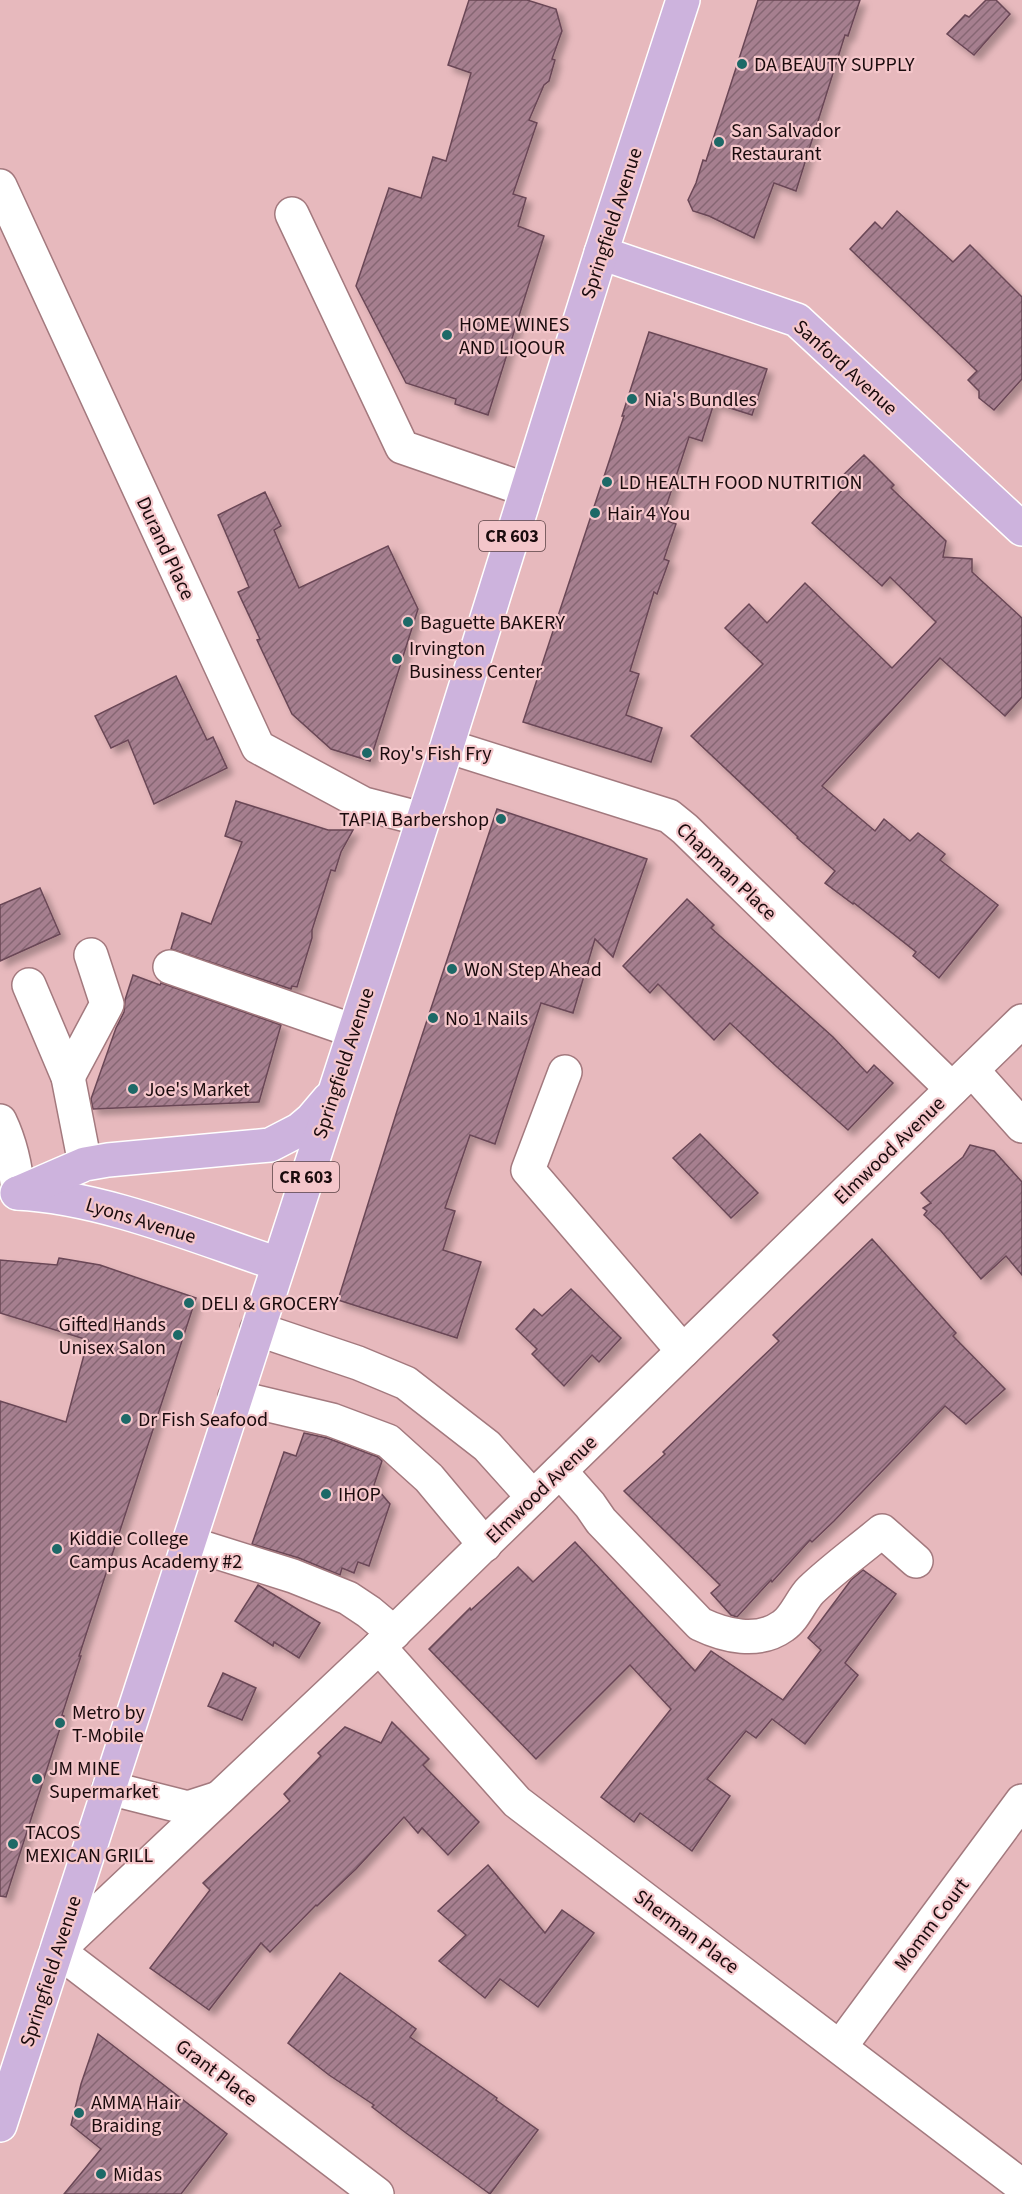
<svg xmlns="http://www.w3.org/2000/svg" width="1022" height="2194" viewBox="0 0 1022 2194" font-family="'Source Sans 3',sans-serif">
<style>
.building{fill:url(#building-hatch);stroke:#6a4756;stroke-width:1.5;filter:url(#shadow)}
.lines{fill:none;stroke-linecap:round;stroke-linejoin:round}
.minor-casing{stroke:#a3797e;stroke-width:36}
.major-casing{stroke:#fff;stroke-width:36}
.minor{stroke:#fff;stroke-width:33}
.major{stroke:#cdb3dd;stroke-width:33}
.poi-dot{fill:#1d6967;stroke:#f4c6ca;stroke-width:2}
.labels{text-anchor:middle;stroke-width:4.5;stroke-linejoin:round;paint-order:stroke}
.shield{fill:#f4c6ca;stroke:#5b4346;stroke-width:1.5}
.shield-label{font-size:18px;font-weight:bold;fill:#1a0b0d}
.poi-label{font-size:20px;fill:#1a0b0d;stroke:#f4c6ca;text-anchor:start}
.street-label{font-size:20px;fill:#1a0b0d;stroke:#f4c6ca}
</style>
<defs>
<pattern id="building-hatch" width="6" height="6" patternUnits="userSpaceOnUse" patternTransform="scale(1.5)"><rect width="6" height="6" fill="#a67f8f"/><path d="M-1 1l2-2M0 6l6-6M5 7l2-2" fill="none" stroke="#866673"/></pattern>
<filter id="shadow"><feDropShadow dx="5.5" dy="5.5" stdDeviation="3" flood-color="#0004"/></filter>
</defs>
<rect width="100%" height="100%" fill="#e7b9bd"/>
<!-- building -->
<g class="building">
<path d="M469,0H527L556,9L562,31L552,59L555,60L549,81L544,85L529,120L537,123L513,194L526,198L518,226L544,236L488,415L455,404L456,399L406,383L356,286L389,188L421,198L433,157L446,161L471,73L448,65Z"/>
<path d="M758,0H860L848,36L845,35L796,191L774,183L754,238L709,216L693,211L688,200L696,183L703,160L706,161Z"/>
<path d="M986,0H996L1010,14L974,55L947,34L965,15L969,17Z"/>
<path d="M897,211L953,262L970,245L1022,297V379L994,410L979,398V391L968,380L977,371L850,249L875,222L882,229Z"/>
<path d="M649,332L767,369L752,415L714,403L702,441L689,437L662,519L676,524L664,559L669,561L657,594L654,592L630,671L639,674L626,715L662,728L651,762L523,722L624,416H622Z"/>
<path d="M864,455L894,485L891,488L946,541L943,557L972,559V572L1022,618V697L1005,716L940,658L822,786L875,831L884,819L910,841L918,833L945,854L940,860L998,905L939,978L913,956L916,952L854,903L853,904L825,883L835,871L797,838L798,837L691,736L763,664L725,628L749,604L767,623L805,583L892,668L936,622L890,577L882,586L812,523L843,489L836,482Z"/>
<path d="M265,492L281,526L274,530L299,588L388,546L418,609L370,761L331,749L292,714L257,640L260,639L238,592L249,587L218,515Z"/>
<path d="M176,676L207,740L213,737L227,768L154,804L128,740L111,748L95,716Z"/>
<path d="M236,801L328,830H353L341,852L335,871L331,870L312,930V938L297,987L292,986L291,989L171,949L182,913L211,924L242,842L225,836Z"/>
<path d="M497,809L647,859L613,957L595,939L573,1013L541,1003L495,1144L470,1135L445,1208L455,1211L443,1250L481,1262L457,1338L338,1300L397,1111Z"/>
<path d="M40,888L60,934L0,961V905Z"/>
<path d="M687,899L714,925L711,928L833,1037L867,1073L874,1065L893,1083L848,1130L777,1067L730,1023L714,1040L658,984L650,993L623,966Z"/>
<path d="M133,975L160,985L161,983L281,1025L259,1102L93,1109L91,1099L116,1028L124,1012L125,1000Z"/>
<path d="M700,1134L758,1193L731,1218L673,1158Z"/>
<path d="M970,1145L994,1151L1022,1182V1275L1006,1256L981,1279L941,1231L924,1215L927,1211L923,1208L931,1203L921,1193L963,1157Z"/>
<path d="M872,1239L956,1333L953,1336L1005,1389L966,1424L945,1406L834,1521L812,1542L810,1540L772,1582L771,1580L737,1617L731,1615L711,1593L720,1585L624,1491L665,1454L663,1452L779,1341L773,1335Z"/>
<path d="M59,1258L100,1265L196,1298L79,1656H81L62,1715L64,1716L6,1897L0,1896V1401L66,1422L88,1340L0,1313V1260L57,1265Z"/>
<path d="M571,1289L621,1338L599,1362L592,1355L564,1386L532,1354L537,1349L516,1329L534,1309L542,1316Z"/>
<path d="M304,1433L327,1438L378,1457L382,1461L374,1485L390,1504L369,1566L358,1562L354,1573L342,1568L340,1575L299,1558L252,1544L284,1452L296,1456Z"/>
<path d="M575,1542L695,1671L711,1651L783,1700L821,1650L808,1638L851,1580L863,1570L896,1594L845,1663L858,1675L805,1744L772,1719L756,1738L746,1731L707,1779L730,1796L692,1851L640,1813L634,1822L601,1797L671,1709L630,1665L536,1759L429,1649L470,1608L471,1610L518,1567L533,1582Z"/>
<path d="M258,1585L320,1623L299,1658L274,1642L273,1646L235,1621Z"/>
<path d="M223,1673L256,1688L242,1720L208,1706Z"/>
<path d="M392,1722L429,1759L423,1765L479,1822L448,1855L422,1828L418,1833L404,1817L356,1869L317,1906L316,1905L270,1952L261,1943L209,2010L150,1968L210,1890L203,1883L290,1801L284,1794L321,1756L318,1753L345,1727L381,1743Z"/>
<path d="M488,1865L545,1933L562,1910L594,1933L538,2007L500,1979L485,1998L439,1961L466,1935L438,1911Z"/>
<path d="M340,1973L416,2029L410,2037L497,2098L496,2100L538,2130L490,2194L406,2133L372,2107L374,2105L329,2075L288,2043Z"/>
<path d="M98,2034L227,2134L181,2194H64L101,2149L71,2125L81,2084Z"/>
</g>
<g class="lines">
<!-- minor casing -->
<g class="minor-casing">
<g id="minor">
<path d="M0,186L258,747L364,804L422,819"/>
<path d="M292,214L402,447L527,490"/>
<path d="M447,746L669,816L685,829L952,1089"/>
<path d="M170,967L354,1031"/>
<path d="M29,985L68,1077L85,1164"/>
<path d="M972,1070L1022,1126"/>
<path d="M565,1072L528,1170L683,1351"/>
<path d="M68,1077L107,1004L91,955"/>
<path d="M0,1121C11,1144 16,1168 18,1193"/>
<path d="M257,1329L358,1363L406,1383L487,1446L533,1497"/>
<path d="M235,1397L332,1420L388,1441L429,1478L485,1545"/>
<path d="M560,1471L590,1505L601,1521L700,1624C725,1636 758,1644 783,1626C795,1618 801,1600 811,1590C833,1569 858,1551 882,1531L916,1561"/>
<path d="M188,1543L293,1576L348,1598L369,1612L394,1633"/>
<path d="M379,1647L517,1802L1022,2186"/>
<path d="M109,1788L188,1808L219,1798"/>
<path d="M840,2047L1022,1801"/>
<path d="M377,2194L70,1960L56,1952L379,1647L1022,1021"/>
</g>
</g>
<!-- major casing -->
<g class="major-casing">
<g id="major">
<path d="M601,253L797,320L1022,529"/>
<path d="M17,1193C102,1197 197,1237 278,1264"/>
<path d="M18,1193L85,1164L108,1160L270,1145L299,1130L312,1119L329,1099"/>
<path d="M0,2125L447,746L601,253L683,0"/>
</g>
</g>
<!-- minor -->
<use href="#minor" class="minor"/>
<!-- major -->
<use href="#major" class="major"/>
</g>
<!-- markers -->
<g class="poi-dot">
<circle cx="742" cy="64" r="6"/>
<circle cx="719" cy="142" r="6"/>
<circle cx="447" cy="335" r="6"/>
<circle cx="632" cy="399" r="6"/>
<circle cx="607" cy="482" r="6"/>
<circle cx="595" cy="513" r="6"/>
<circle cx="408" cy="622" r="6"/>
<circle cx="397" cy="659" r="6"/>
<circle cx="367" cy="753" r="6"/>
<circle cx="501" cy="819" r="6"/>
<circle cx="452" cy="969" r="6"/>
<circle cx="433" cy="1018" r="6"/>
<circle cx="133" cy="1089" r="6"/>
<circle cx="189" cy="1303" r="6"/>
<circle cx="178" cy="1335" r="6"/>
<circle cx="126" cy="1419" r="6"/>
<circle cx="326" cy="1494" r="6"/>
<circle cx="57" cy="1549" r="6"/>
<circle cx="60" cy="1723" r="6"/>
<circle cx="37" cy="1779" r="6"/>
<circle cx="13" cy="1844" r="6"/>
<circle cx="79" cy="2113" r="6"/>
<circle cx="101" cy="2174" r="6"/>
</g>
<g class="labels">
<!-- shield labels -->
<g class="shield">
<rect x="479" y="521" width="66" height="30" rx="4.5"/>
<rect x="273" y="1162" width="66" height="30" rx="4.5"/>
</g>
<g class="shield-label">
<text x="512" y="542">CR 603</text>
<text x="306" y="1183">CR 603</text>
</g>
<!-- poi labels -->
<g class="poi-label">
<text x="754" y="71">DA BEAUTY SUPPLY</text>
<text x="731" y="137">San Salvador<tspan x="731" dy="23">Restaurant</tspan></text>
<text x="459" y="331">HOME WINES<tspan x="459" dy="23">AND LIQOUR</tspan></text>
<text x="644" y="406">Nia's Bundles</text>
<text x="619" y="489">LD HEALTH FOOD NUTRITION</text>
<text x="607" y="520">Hair 4 You</text>
<text x="420" y="629">Baguette BAKERY</text>
<text x="409" y="655">Irvington<tspan x="409" dy="23">Business Center</tspan></text>
<text x="379" y="760">Roy's Fish Fry</text>
<text x="489" y="826" text-anchor="end">TAPIA Barbershop</text>
<text x="464" y="976">WoN Step Ahead</text>
<text x="445" y="1025">No 1 Nails</text>
<text x="145" y="1096">Joe's Market</text>
<text x="201" y="1310">DELI &amp; GROCERY</text>
<text x="166" y="1331" text-anchor="end">Gifted Hands<tspan x="166" dy="23">Unisex Salon</tspan></text>
<text x="138" y="1426">Dr Fish Seafood</text>
<text x="338" y="1501">IHOP</text>
<text x="69" y="1545">Kiddie College<tspan x="69" dy="23">Campus Academy #2</tspan></text>
<text x="72" y="1719">Metro by<tspan x="72" dy="23">T-Mobile</tspan></text>
<text x="49" y="1775">JM MINE<tspan x="49" dy="23">Supermarket</tspan></text>
<text x="25" y="1839">TACOS<tspan x="25" dy="23">MEXICAN GRILL</tspan></text>
<text x="91" y="2109">AMMA Hair<tspan x="91" dy="23">Braiding</tspan></text>
<text x="113" y="2181">Midas</text>
</g>
<!-- street labels -->
<g class="street-label">
<text transform="translate(611 223) rotate(-72)" y="7">Springfield Avenue</text>
<text transform="translate(846 367) rotate(42)" y="7">Sanford Avenue</text>
<text transform="translate(166 548) rotate(65)" y="7">Durand Place</text>
<text transform="translate(727 871) rotate(44)" y="7">Chapman Place</text>
<text transform="translate(343 1063) rotate(-72)" y="7">Springfield Avenue</text>
<text transform="translate(889 1150) rotate(-44)" y="7">Elmwood Avenue</text>
<text transform="translate(141 1220) rotate(17)" y="7">Lyons Avenue</text>
<text transform="translate(541 1489) rotate(-44)" y="7">Elmwood Avenue</text>
<text transform="translate(931 1924) rotate(-53)" y="7">Momm Court</text>
<text transform="translate(687 1931) rotate(37)" y="7">Sherman Place</text>
<text transform="translate(50 1971) rotate(-72)" y="7">Springfield Avenue</text>
<text transform="translate(217 2072) rotate(37)" y="7">Grant Place</text>
</g>
</g>
</svg>
